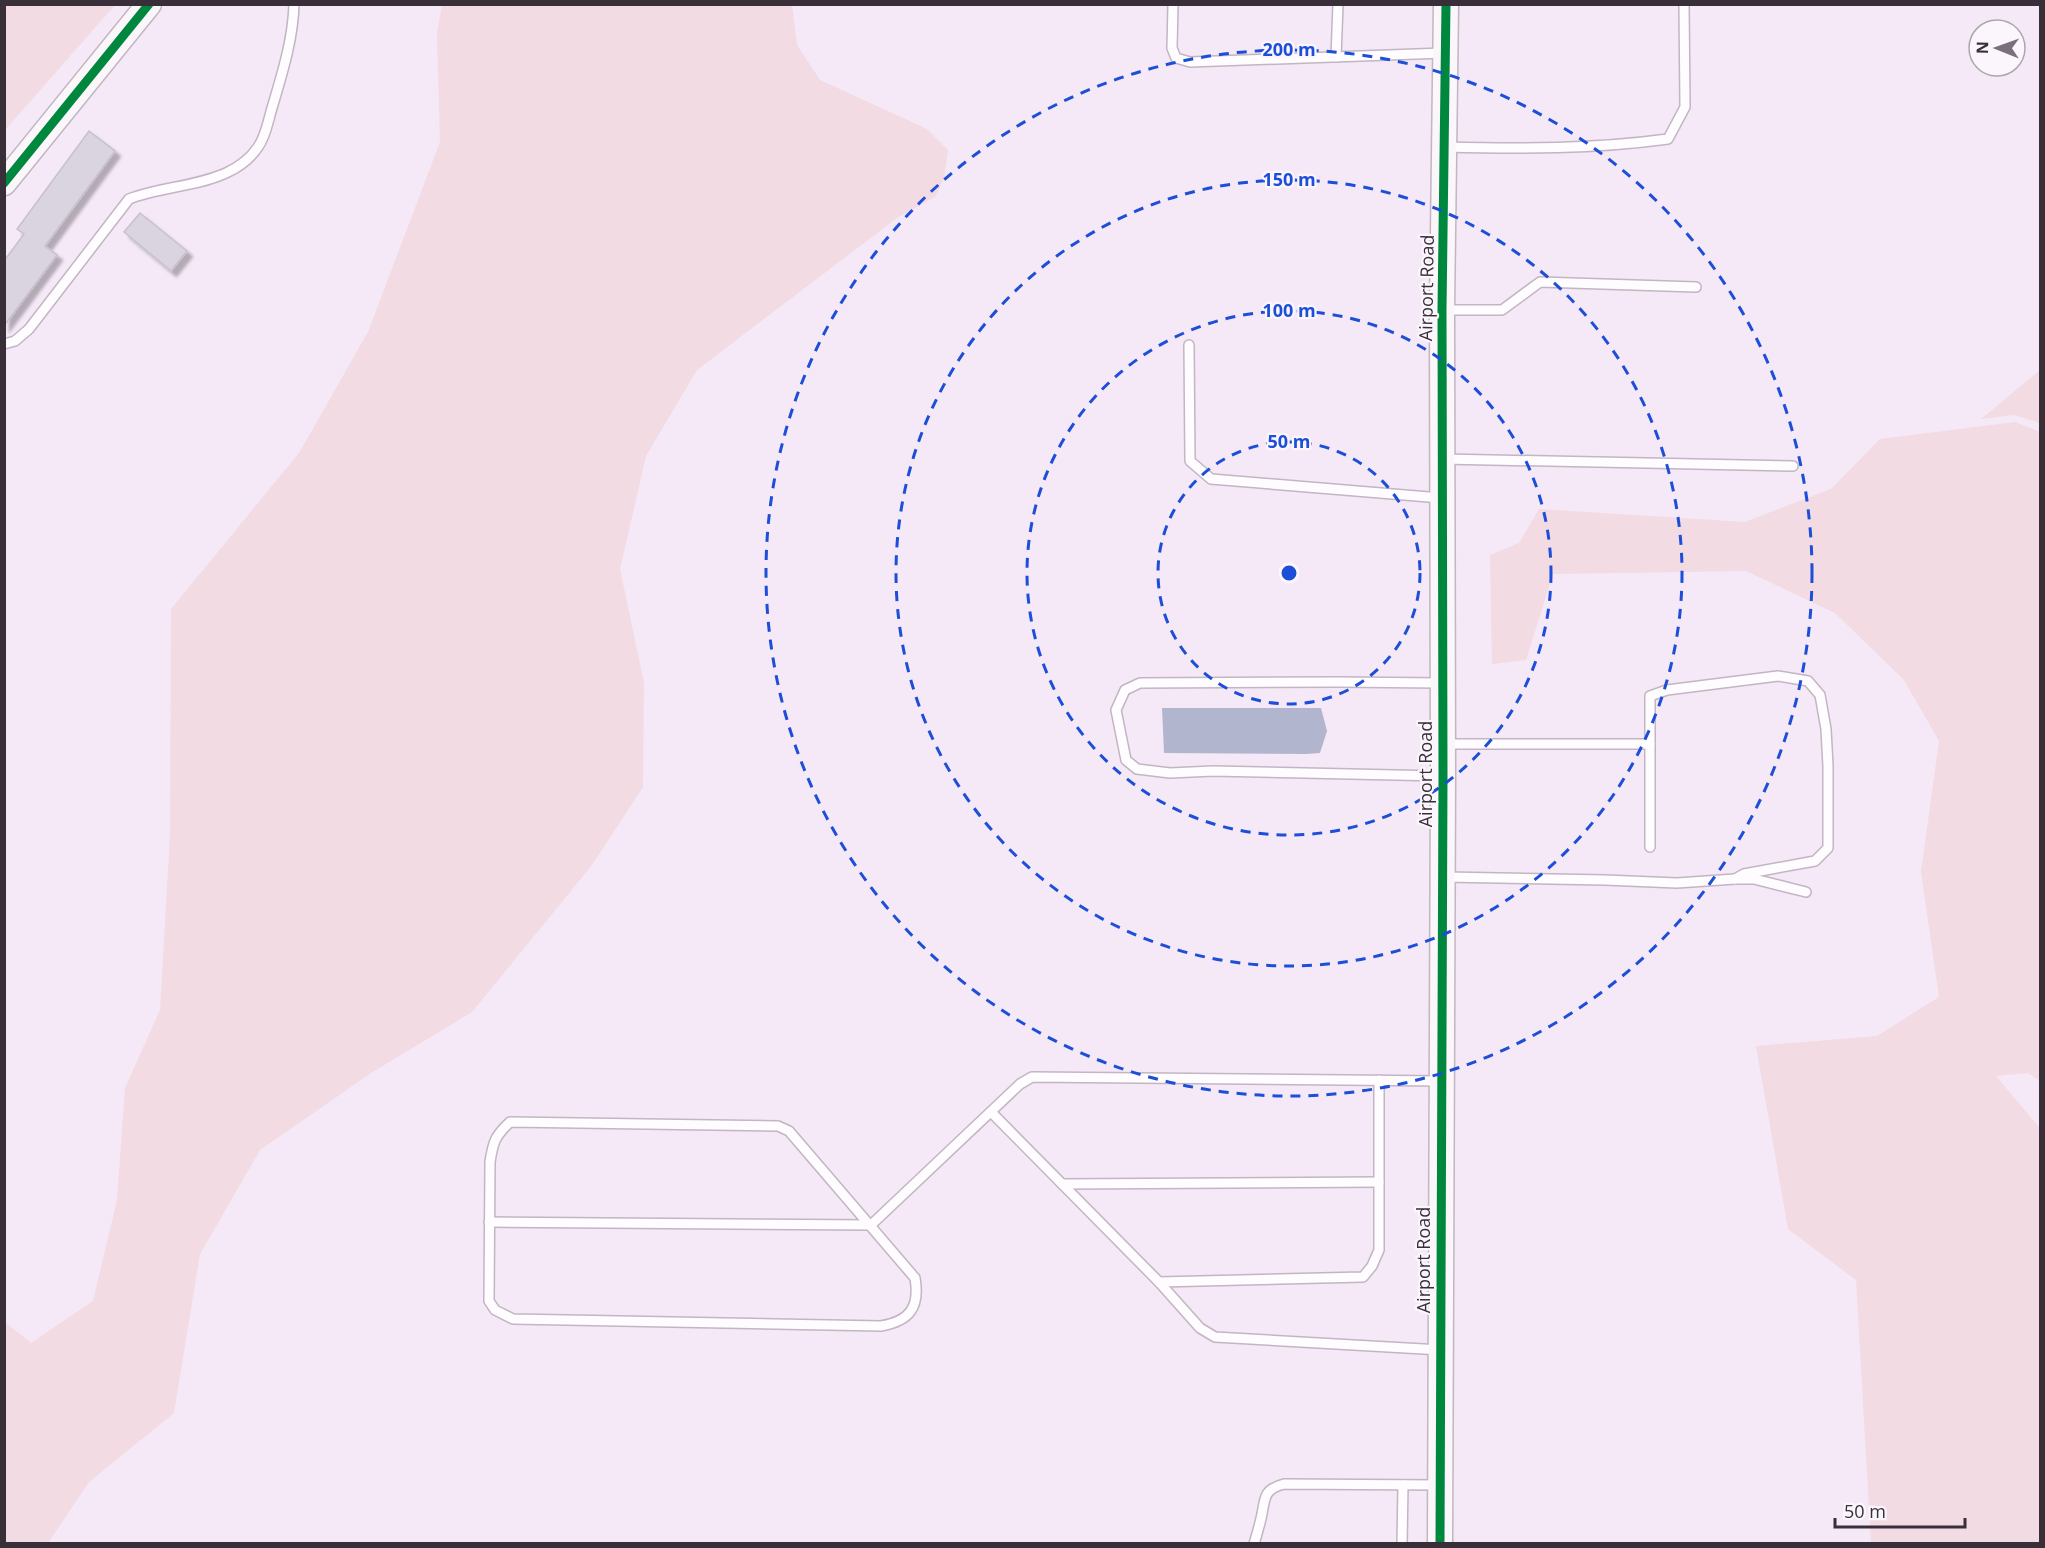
<svg xmlns="http://www.w3.org/2000/svg" width="2045" height="1548" viewBox="0 0 2045 1548" font-family="'Open Sans',sans-serif">
<style>
.green{fill:#f2dbe2}
.water{fill:#b1b6ce}
.building{fill:#dad3e0;stroke:#c7c0cc;stroke-width:1.5;filter:url(#shadow)}
.lines{fill:none;stroke-linecap:round;stroke-linejoin:round}
.lane-casing{stroke:#c1b6c2;stroke-width:12}
.secondary-casing{stroke:#c1b6c2;stroke-width:27}
.lane{stroke:#fefcfe;stroke-width:9}
.secondary{stroke:#fbf6fa;stroke-width:24}
.cycleway-casing{stroke:#fbf6fc;stroke-width:13}
.cycleway{stroke:#00873e;stroke-width:9}
.ring{fill:none;stroke:#1d4ed8;stroke-width:3;stroke-dasharray:10 8}
.labels{text-anchor:middle;stroke-width:4.5;stroke-linejoin:round;paint-order:stroke}
.street-label{font-size:18px;fill:#382f39;stroke:#fbf6fc}
.centre{fill:#1d4ed8;stroke:#fbf6fc;stroke-width:3}
.ring-label{font-size:18px;text-anchor:middle;font-weight:bold;fill:#1d4ed8;stroke:#fbf6fc;stroke-width:4.5;stroke-linejoin:round;paint-order:stroke}
</style>
<defs>
<filter id="shadow"><feDropShadow dx="5.5" dy="5.5" stdDeviation="1.5" flood-color="#0004"/></filter>
</defs>
<rect width="100%" height="100%" fill="#f5e8f7"/>
<!-- green -->
<g class="green">
<path d="M5,4L115,5L5,130L4,5Z"/>
<path d="M442,5H792L797,45L820,80L927,129L948,150L944,178L935,197L897,218L697,370L646,456L620,569L644,683L643,787L592,865L472,1012L371,1073L260,1150L200,1254L174,1413L89,1482L48,1543H5V1322L31,1343L93,1301L117,1200L125,1088L160,1010L170,836L171,609L299,453L368,332L440,142L437,32Z"/>
<path d="M2040,370V423L2014,415L1981,419Z"/>
<path d="M2015,422L2040,432V1081L2028,1073L1996,1076L2040,1128V1543H1871L1856,1280L1788,1229L1756,1046L1877,1036L1939,997L1921,872L1939,741L1904,680L1835,613L1746,571L1553,574L1526,660L1492,664L1490,555L1519,543L1539,509L1745,522L1831,489L1880,439Z"/>
</g>
<!-- water -->
<path class="water" d="M1162,708H1321L1327,731L1320,753L1306,754L1164,753Z"/>
<!-- building -->
<g class="building">
<path d="M89,131L115,151L45,246L57,255L4,326V261L24,234L17,229Z"/>
<path d="M140,213L187,251L171,271L124,232Z"/>
</g>
<g class="lines">
<!-- lane casing -->
<g class="lane-casing">
<g id="lane">
<path d="M1173,4L1172,48L1176,58L1190,62L1444,53"/>
<path d="M1336,57L1338,4"/>
<path d="M1446,147C1520,149 1594,149 1668,139L1685,107L1684,4"/>
<path d="M1444,310H1502L1540,282L1696,287"/>
<path d="M4,344L15,341L29,329L129,199C160,187 195,187 226,173C239,167 250,159 258,147C266,136 268,121 272,108C282,74 293,40 294,4"/>
<path d="M1189,345L1190,461L1211,479L1441,498"/>
<path d="M1443,459L1793,466"/>
<path d="M1441,683L1337,682L1140,683L1125,690L1116,710L1126,760L1137,769L1170,773L1213,771L1441,776"/>
<path d="M1443,744H1650"/>
<path d="M1650,847V696L1667,690L1778,676L1808,681L1820,695L1826,729L1828,766V848L1815,861L1744,874L1735,879"/>
<path d="M1445,877L1605,880L1677,883L1735,879H1754L1806,892"/>
<path d="M991,1112L1159,1282L1363,1277L1372,1266L1379,1250V1080"/>
<path d="M510,1122L778,1126L789,1131L915,1278C920,1307 910,1321 881,1326L513,1319L495,1310L489,1301L490,1162C493,1142 495,1136 510,1122Z"/>
<path d="M1062,1184L1379,1182"/>
<path d="M489,1222L871,1225L1020,1084L1032,1077L1442,1081"/>
<path d="M1159,1282L1200,1328L1215,1337L1441,1350"/>
<path d="M1254,1544C1257,1534 1260,1524 1262,1514C1265,1496 1265,1489 1284,1484L1440,1485"/>
<path d="M1402,1544L1403,1485"/>
</g>
</g>
<!-- secondary casing -->
<g class="secondary-casing">
<g id="secondary">
<path d="M4,183L149,4"/>
<path d="M1440,1544L1443,776L1442,310L1446,4"/>
</g>
</g>
<!-- lane -->
<use href="#lane" class="lane"/>
<!-- secondary -->
<use href="#secondary" class="secondary"/>
<!-- cycleway casing -->
<g class="cycleway-casing">
<g id="cycleway">
<path d="M4,183L149,4"/>
<path d="M1440,1544L1443,776L1442,310L1446,4"/>
</g>
</g>
<!-- cycleway -->
<use href="#cycleway" class="cycleway"/>
</g>
<!-- distance rings -->
<g class="ring">
<circle cx="1289" cy="573" r="131"/>
<circle cx="1289" cy="573" r="262"/>
<circle cx="1289" cy="573" r="393"/>
<circle cx="1289" cy="573" r="523"/>
</g>
<g class="labels">
<!-- street labels -->
<g class="street-label">
<text transform="translate(1427 288) rotate(-89)" y="6">Airport Road</text>
<text transform="translate(1426 774) rotate(-90)" y="6">Airport Road</text>
<text transform="translate(1424 1260) rotate(-90)" y="6">Airport Road</text>
</g>
</g>
<circle cx="1289" cy="573" r="9" class="centre"/>
<g class="ring-label">
<text x="1289" y="56">200 m</text>
<text x="1289" y="186">150 m</text>
<text x="1289" y="317">100 m</text>
<text x="1289" y="448">50 m</text>
</g>
<!-- border -->
<rect width="2045" height="1548" fill="none" stroke="#382f39" stroke-width="12"/>
<!-- north arrow -->
<g transform="translate(1997 48) rotate(271)"><circle r="28" fill="#fbf6fc" stroke="#ada6ae" stroke-width="1.5"/>
<path d="M0-4.5L10 22L0 15L-10 22Z" fill="#7a707c"/>
<text y="-9" font-size="16" font-weight="bold" text-anchor="middle" fill="#382f39">N</text>
</g>
<!-- scale -->
<path d="M1835 1518v9h130v-9" fill="none" stroke="#382f39" stroke-width="3"/>
<text x="1844" y="1518" font-size="18" fill="#382f39" stroke="#fbf6fc" stroke-width="4.5" paint-order="stroke">50 m</text>
</svg>
